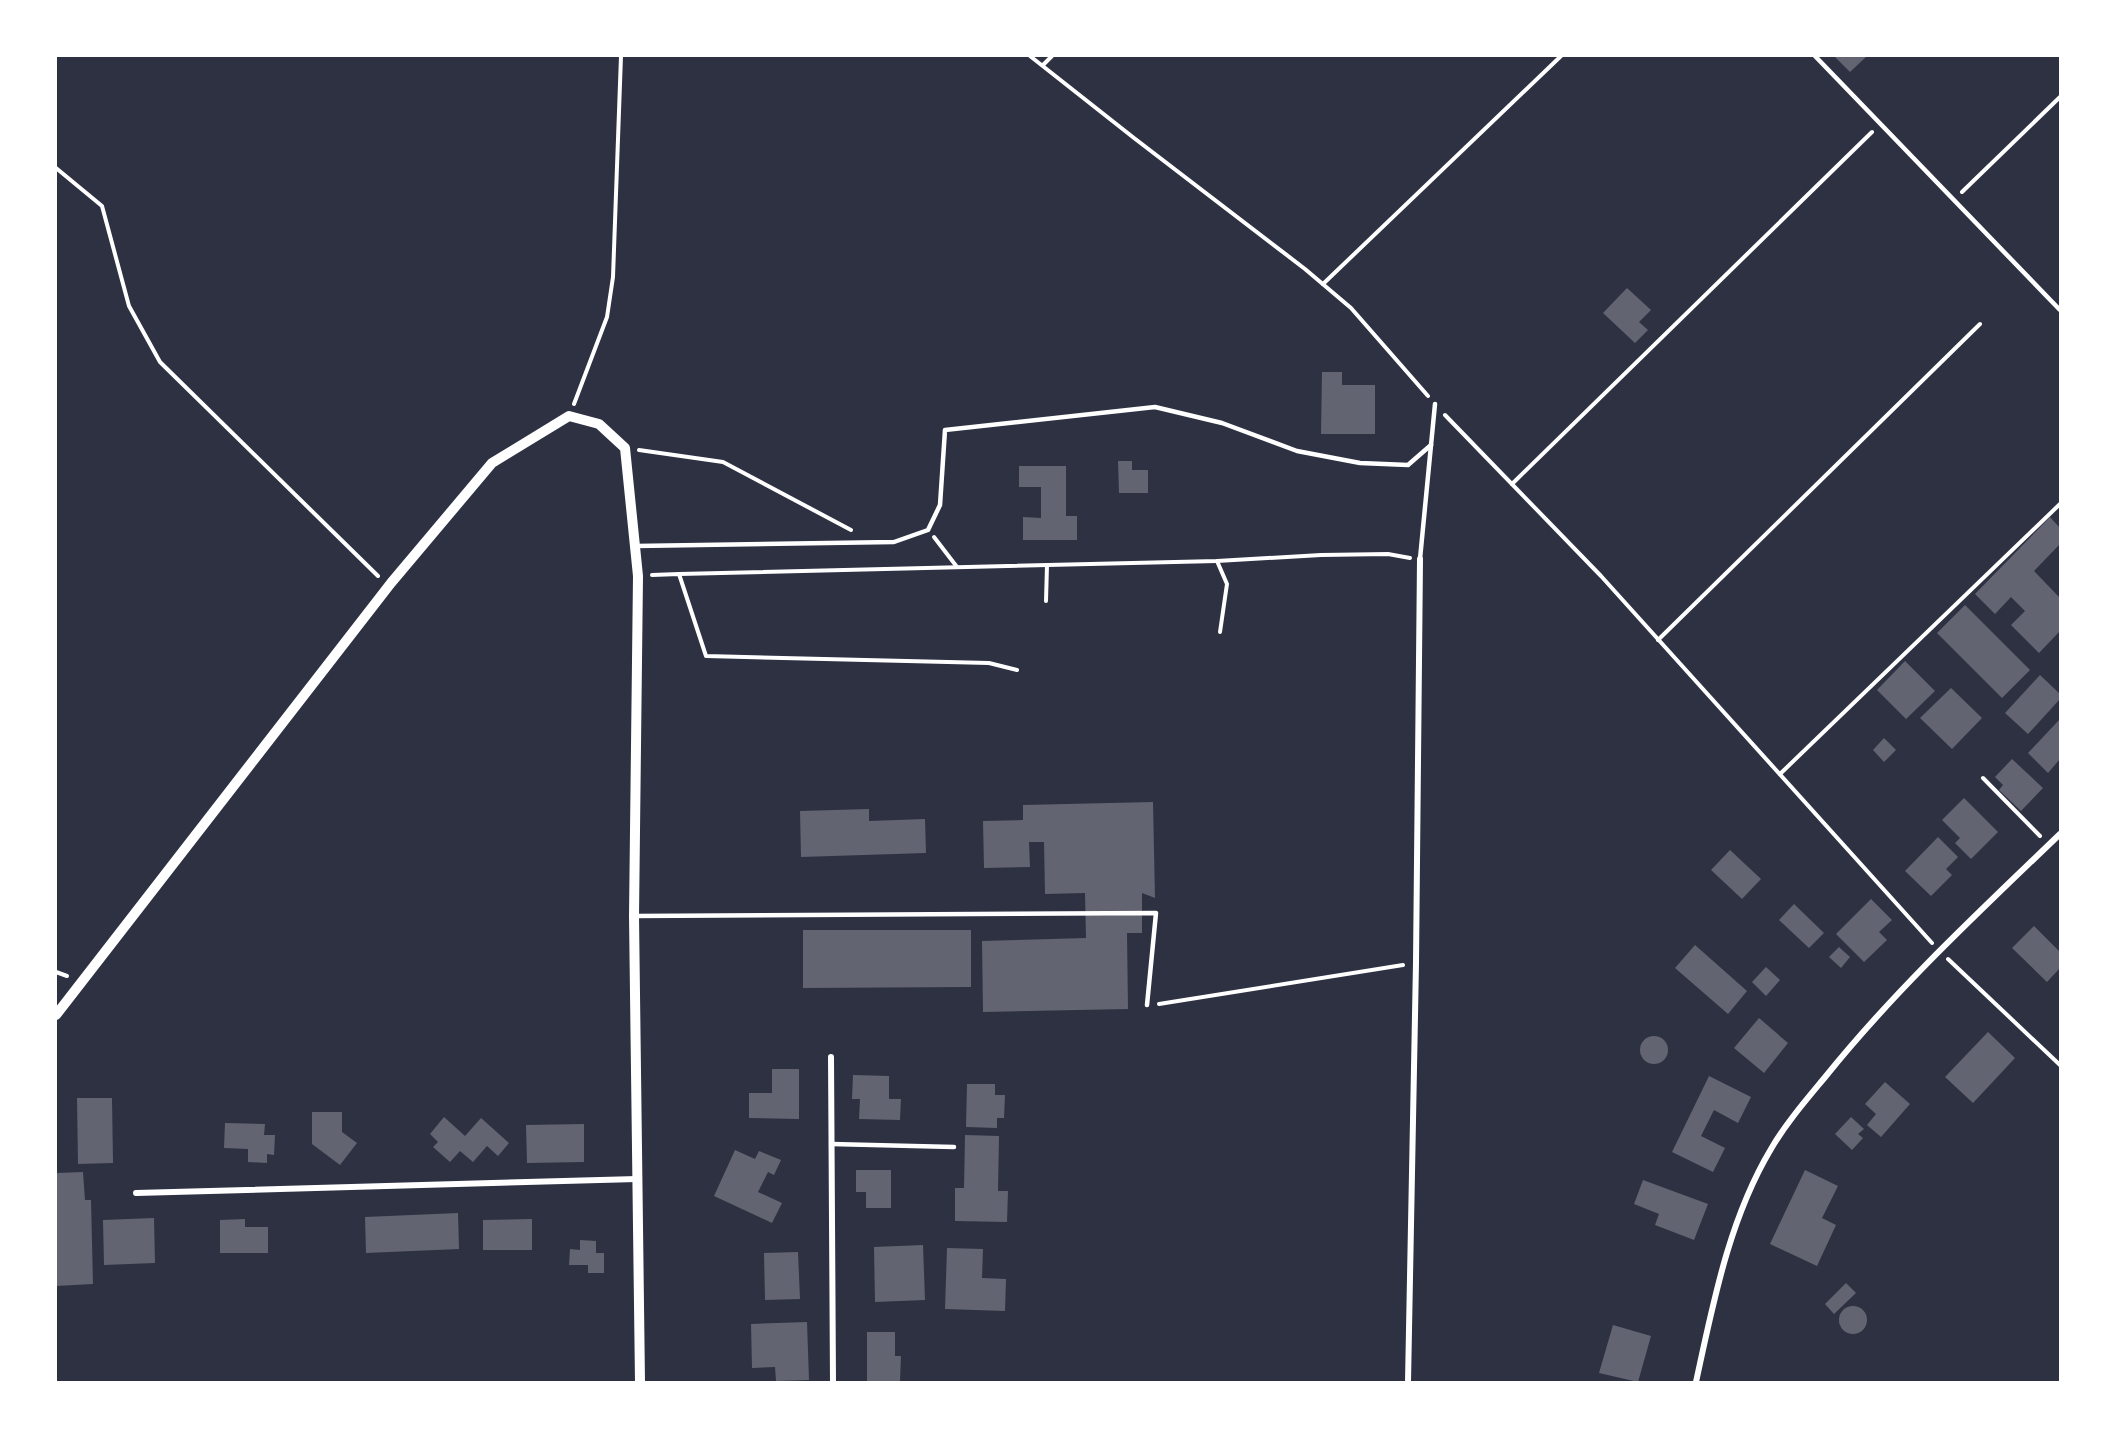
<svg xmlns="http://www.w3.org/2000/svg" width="2116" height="1438" viewBox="0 0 2116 1438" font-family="'Space Grotesk',sans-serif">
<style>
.building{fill:#626471}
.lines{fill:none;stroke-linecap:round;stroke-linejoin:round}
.path{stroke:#fff;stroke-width:4}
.service{stroke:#fff;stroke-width:4.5}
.minor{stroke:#fff;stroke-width:6}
.tertiary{stroke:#fff;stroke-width:10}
</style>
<rect width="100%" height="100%" fill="#2d3142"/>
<!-- building -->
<g class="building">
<path d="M1834,56H1867L1850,72Z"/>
<path d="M1627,288L1651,310L1639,322L1648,330L1635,343L1603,313Z"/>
<path d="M1322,372H1342V385H1375V434H1321Z"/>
<path d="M1118,461H1132V470H1148V493H1119Z"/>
<path d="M1019,466H1066V516H1077V540H1023V517L1041,518V487H1019Z"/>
<path d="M2050,517L2060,528V544L2034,571L2060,598V631L2039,653L2011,625L2025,611L2011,597L1995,614L1975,594Z"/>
<path d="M1965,605L2030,670L2002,698L1937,633Z"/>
<path d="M1905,661L1935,691L1906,719L1877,690Z"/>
<path d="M2040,675L2060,694V699L2028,734L2005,713Z"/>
<path d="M1951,688L1982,718L1952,749L1920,718Z"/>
<path d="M2060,719V759L2048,773L2028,753Z"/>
<path d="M1884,738L1896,750L1884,762L1873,750Z"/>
<path d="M2012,759L2043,788L2021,811L1999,790L2003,785L1995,777Z"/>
<path d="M1964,798L1998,832L1971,859L1955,843L1960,838L1942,820Z"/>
<path d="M1153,802L1155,898L1142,893V933H1127L1128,1009L983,1012L982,941L1086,938L1085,893L1045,894L1044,842H1029L1030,867L984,868L983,821L1023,820V805Z"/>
<path d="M869,809V821L925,819L926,853L801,857L800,811Z"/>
<path d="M1938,837L1958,857L1946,869L1952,875L1931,896L1905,871Z"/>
<path d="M1730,850L1761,879L1742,899L1711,870Z"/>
<path d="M1871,899L1892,920L1879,932L1887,940L1864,962L1836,934Z"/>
<path d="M1794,904L1824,933L1809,948L1779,920Z"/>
<path d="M2034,926L2060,952V968L2047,982L2012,948Z"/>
<path d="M803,930H971V987L803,988Z"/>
<path d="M1695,945L1747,991L1728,1014L1675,968Z"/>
<path d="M1839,947L1850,957L1841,968L1829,957Z"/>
<path d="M1766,967L1780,980L1766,996L1752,982Z"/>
<path d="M1759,1018L1788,1043L1764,1073L1734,1048Z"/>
<path d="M1988,1032L2015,1058L1973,1103L1945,1077Z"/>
<circle cx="1654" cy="1050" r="14"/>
<path d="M772,1069H799V1119L749,1118V1093H772Z"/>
<path d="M853,1075L889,1076V1099H901L900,1120L859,1119L860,1099H852Z"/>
<path d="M1709,1076L1751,1097L1738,1123L1714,1110L1701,1136L1725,1148L1713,1172L1672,1152Z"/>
<path d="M1885,1082L1910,1104L1881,1137L1867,1125L1876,1114L1865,1104Z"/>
<path d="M967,1084H995V1095H1005L1004,1118H997V1128L966,1127Z"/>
<path d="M77,1098H112L113,1163L78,1164Z"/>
<path d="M312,1112H342V1132L357,1143L340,1165L312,1144Z"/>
<path d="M444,1117L465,1136L481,1118L509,1143L498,1156L487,1146L473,1162L460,1151L450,1162L433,1147L438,1142L430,1134Z"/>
<path d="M1851,1117L1864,1129L1858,1134L1863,1138L1852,1150L1835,1134Z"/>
<path d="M225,1123L265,1124L264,1135H275L274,1155L267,1154V1163L248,1162V1149L224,1148Z"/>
<path d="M584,1124V1162L527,1163L526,1125Z"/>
<path d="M965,1135L999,1136L998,1191H1008L1007,1222L955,1221V1188H964Z"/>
<path d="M735,1150L755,1159L759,1151L781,1160L774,1175L768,1172L758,1192L782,1203L772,1223L714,1196Z"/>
<path d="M856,1170H891V1208H866V1192H856Z"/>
<path d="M1805,1170L1838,1186L1822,1218L1836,1225L1817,1266L1770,1244Z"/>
<path d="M83,1172L85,1200H91L93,1284L56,1286V1173Z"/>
<path d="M1643,1180L1708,1204L1694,1240L1655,1225L1659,1214L1634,1204Z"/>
<path d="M458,1213L459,1249L366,1253L365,1217Z"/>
<path d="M154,1218L155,1263L104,1265L103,1220Z"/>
<path d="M245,1219V1227H268V1253H220V1220Z"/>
<path d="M532,1219V1250H483V1220Z"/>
<path d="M580,1240L596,1241V1253H604V1273H588V1265H569L570,1249L580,1250Z"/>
<path d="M923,1245L925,1300L875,1302L874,1247Z"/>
<path d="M947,1248L983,1249L982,1278L1006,1279L1005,1311L945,1309Z"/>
<path d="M798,1252L800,1299L765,1300L764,1253Z"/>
<path d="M1846,1283L1856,1293L1834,1314L1825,1304Z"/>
<circle cx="1853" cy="1320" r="14"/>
<path d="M807,1322L809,1380L776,1381L775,1367L752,1368L751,1324Z"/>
<path d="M1613,1325L1651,1336L1638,1382L1599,1373Z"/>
<path d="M867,1332H895V1356H901L900,1382H867Z"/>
</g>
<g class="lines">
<!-- path -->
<g class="path">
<path d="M1030,56L1134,138L1305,269L1351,308L1428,396"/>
<path d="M1043,65L1052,56"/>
<path d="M56,168L102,206L129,306L160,362L378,576"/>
<path d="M1962,192L2060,97"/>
<path d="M1323,284L1561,56"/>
<path d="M574,404L607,317L613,277L621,56"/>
<path d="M1445,415L1601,576L1932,943"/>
<path d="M639,450L723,462L851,530"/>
<path d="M1512,484L1872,132"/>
<path d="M934,537L957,567"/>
<path d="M1217,561L1227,584L1220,632"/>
<path d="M679,574L1217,561L1321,555L1388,554L1410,558"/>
<path d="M652,575L679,574L706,656L989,663L1017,670"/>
<path d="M1046,601L1047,565"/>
<path d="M1658,640L1980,324"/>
<path d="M1780,774L2060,504"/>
<path d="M1983,778L2040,836"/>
<path d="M1948,959L2060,1065"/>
<path d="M56,972L67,976"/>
<path d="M1159,1004L1403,965"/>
</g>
<!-- service -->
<g class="service">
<path d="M1815,56L2060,310"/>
<path d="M636,546L894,542L928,530L940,505L945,430L1155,407L1222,423L1297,451L1360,463L1408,465L1431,445"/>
<path d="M1420,559L1435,404"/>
<path d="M634,916L1156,913L1147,1005"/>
<path d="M831,1144L954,1147"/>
</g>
<!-- minor -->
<g class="minor">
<path d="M831,1057L833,1382"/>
<path d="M136,1193L637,1179"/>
<path d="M1408,1382L1416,963L1420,559"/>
<path d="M1696,1382C1713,1304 1729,1219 1771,1149C1786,1123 1807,1099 1826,1076C1896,989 1980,911 2060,834"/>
</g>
<!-- tertiary -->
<path class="tertiary" d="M56,1015L391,583L492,463L569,416L599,424L625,448L638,576L634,916L640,1382"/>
</g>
<!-- border -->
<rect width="2116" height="1438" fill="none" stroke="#ffffff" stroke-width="114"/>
</svg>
